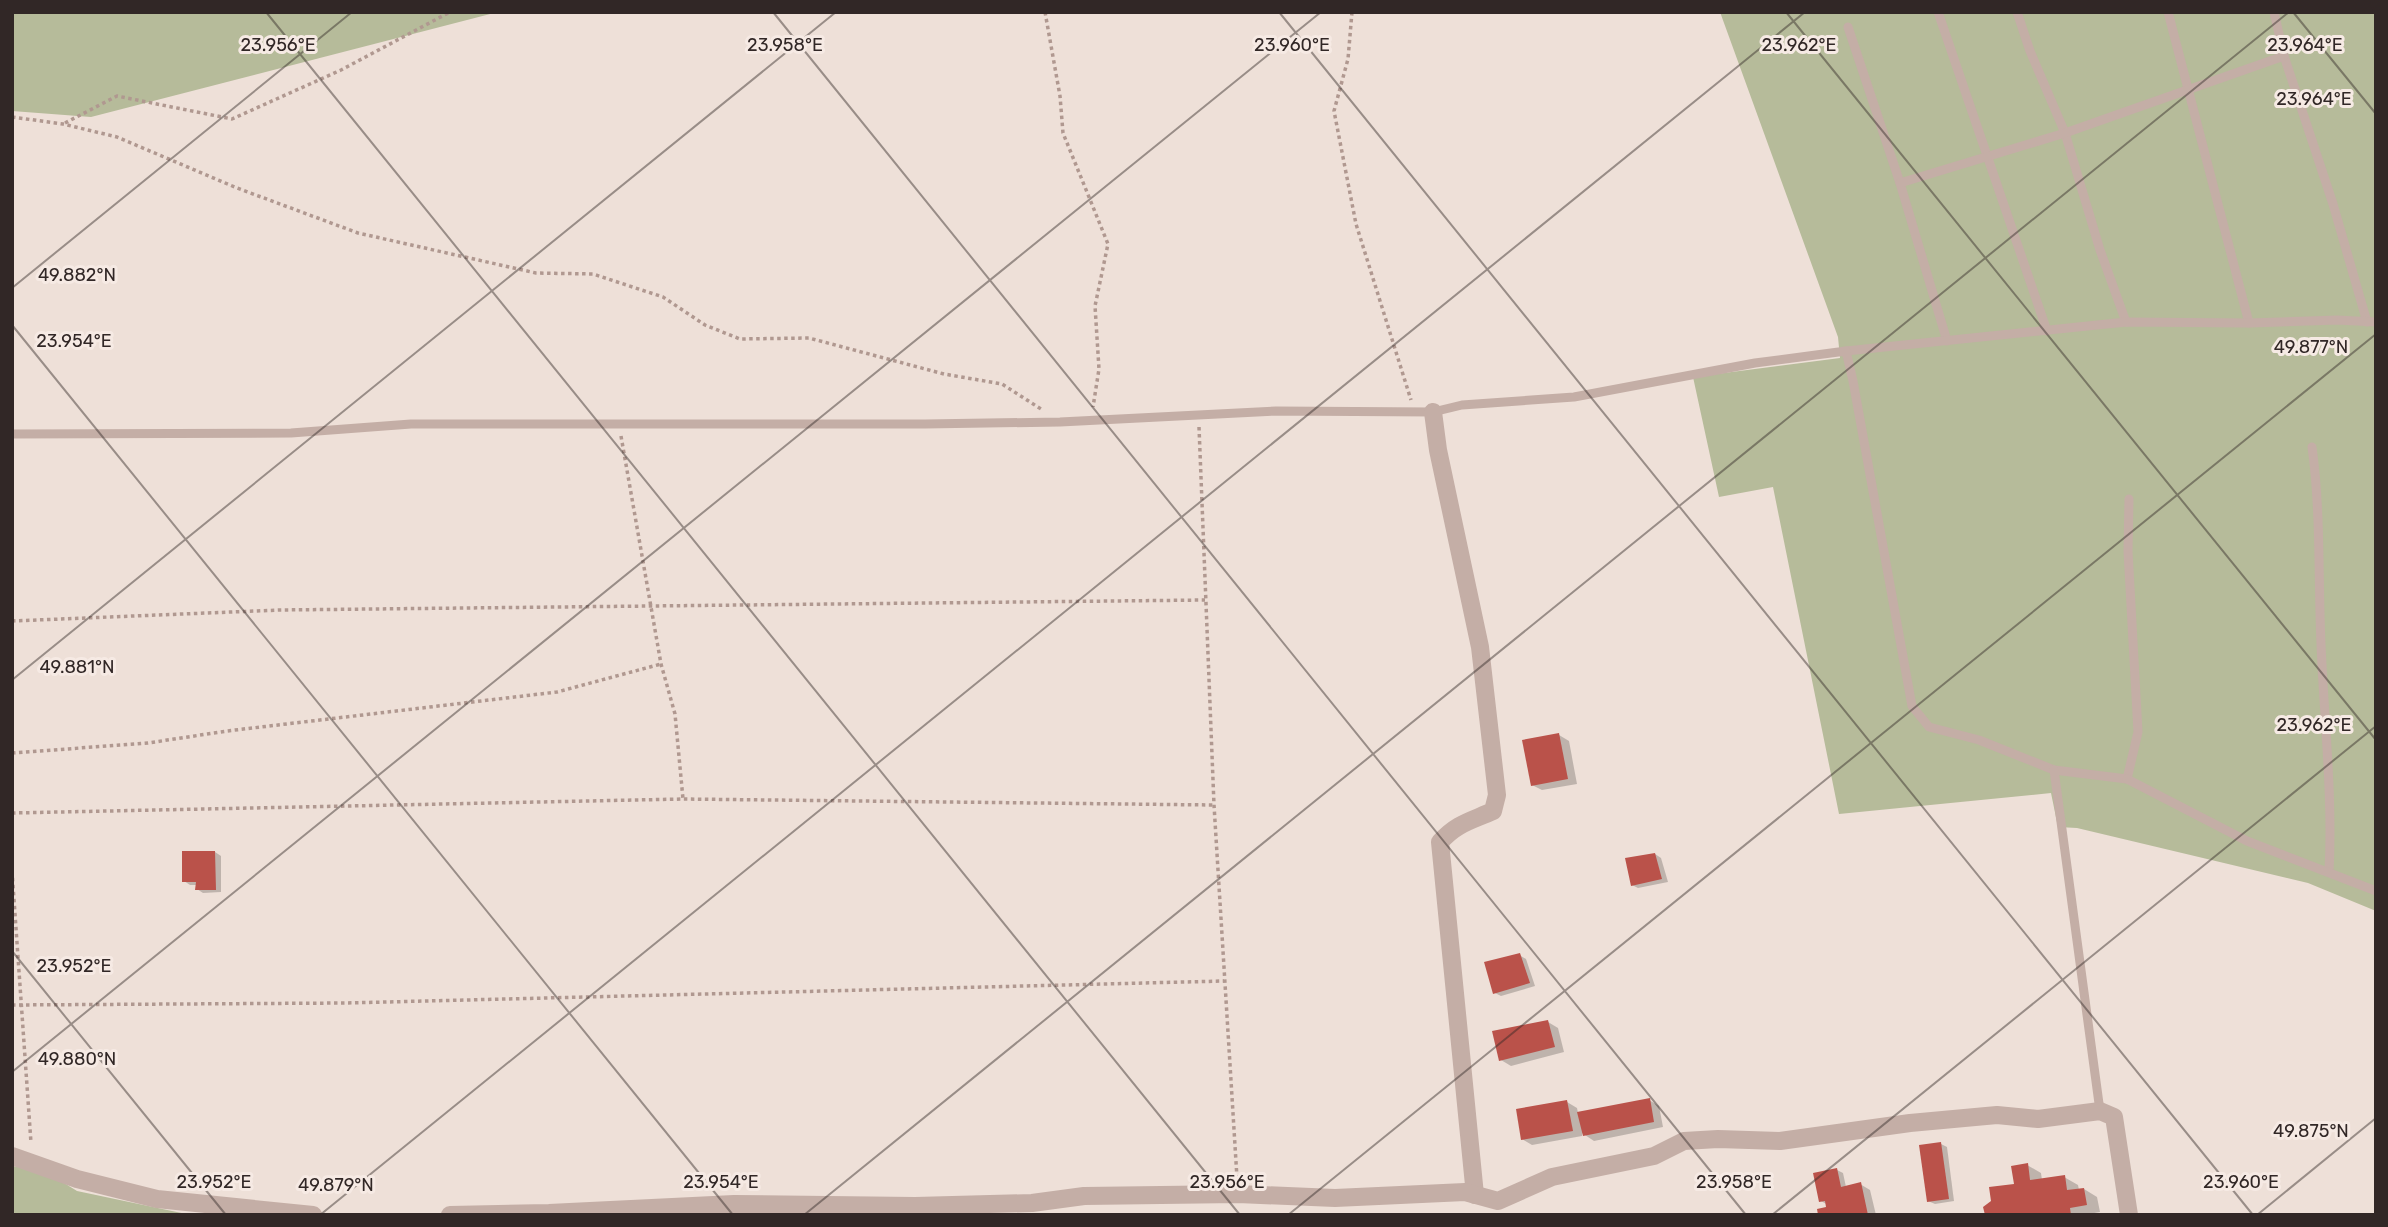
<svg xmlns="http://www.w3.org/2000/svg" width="2388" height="1227" viewBox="0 0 2388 1227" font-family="Rubik,sans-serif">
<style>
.green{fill:#b6bb9a}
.shadow{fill:#0003}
.building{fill:#ba524a}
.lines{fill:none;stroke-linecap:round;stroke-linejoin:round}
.path{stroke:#b09890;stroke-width:3.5;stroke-dasharray:3.5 3.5;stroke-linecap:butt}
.service{stroke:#c4aea6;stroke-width:9}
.minor{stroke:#c4aea6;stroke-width:18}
.ticks{fill:none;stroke:#312726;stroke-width:2;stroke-opacity:0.45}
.ticks-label{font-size:18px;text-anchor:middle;fill:#312726;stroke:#f6eae4;stroke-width:6;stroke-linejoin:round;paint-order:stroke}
</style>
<rect width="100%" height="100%" fill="#eee0d8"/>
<!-- green -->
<g class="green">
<path d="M12,12H498L91,117L12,111Z"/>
<path d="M1720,12H2376V911L2308,883L2077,828L2058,827L2051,793L1839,814L1773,487L1719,497L1693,377L1840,358L1838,337Z"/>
<path d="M12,1166L43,1170L77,1191L191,1215H12Z"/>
</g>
<!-- shadow -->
<g class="shadow">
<path d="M1559,735L1569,741L1577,784L1542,790L1532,785Z"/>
<path d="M215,852L221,856V892L203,893L197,889V885H190L184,881Z"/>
<path d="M1655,854L1661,858L1668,882L1638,888L1632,885Z"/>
<path d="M1519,955L1526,959L1535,986L1501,996L1495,993Z"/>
<path d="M1548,1022L1558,1028L1564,1052L1511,1066L1501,1060Z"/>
<path d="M1649,1100L1659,1106L1663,1127L1594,1141L1582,1133V1136L1532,1145L1522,1139L1567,1102L1577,1108L1578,1113Z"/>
<path d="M1941,1144L1947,1147L1954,1201L1935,1204L1928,1201Z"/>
<path d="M2027,1165L2041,1173L2042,1180L2064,1177L2078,1185L2079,1190L2084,1189L2097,1197L2100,1212L2083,1215H1987L2016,1185Z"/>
<path d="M1837,1170L1843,1173L1846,1187L1860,1184L1870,1190L1876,1215H1820L1828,1208V1205L1821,1201Z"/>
</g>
<!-- building -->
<g class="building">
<path d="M1559,733L1568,779L1531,786L1522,740Z"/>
<path d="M182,851H215L216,890H195L196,882H182Z"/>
<path d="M1655,853L1662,879L1631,886L1625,858Z"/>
<path d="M1520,953L1530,983L1493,994L1484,962Z"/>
<path d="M1548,1020L1555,1047L1499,1061L1492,1031Z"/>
<path d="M1650,1098L1654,1122L1583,1136L1577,1112Z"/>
<path d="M1567,1100L1573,1131L1521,1140L1516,1109Z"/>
<path d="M1941,1142L1949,1199L1927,1202L1919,1145Z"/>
<path d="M2028,1163L2030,1180L2065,1175L2067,1190L2084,1188L2087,1205L2070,1208L2071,1215H1985L1983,1207L1991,1201L1989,1187L2014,1184L2011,1166Z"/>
<path d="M1837,1168L1841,1187L1861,1182L1868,1215H1818L1817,1209L1826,1207L1825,1201L1819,1202L1813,1173Z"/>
</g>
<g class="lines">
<!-- path -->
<g class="path">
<path d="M1045,12L1060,96L1063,133L1108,244L1095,306L1099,369L1093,407"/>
<path d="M1352,12L1348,59L1334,111L1356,224L1411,400"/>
<path d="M12,117L63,124L117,137L237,188L358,233L536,273L593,274L663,297L705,325L740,339L809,338L944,374L1002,384L1041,409"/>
<path d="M65,123L117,96L232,119L341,70L450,12"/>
<path d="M1199,427L1214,805L1237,1178"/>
<path d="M621,436L661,664L675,714L683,799"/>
<path d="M12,621L280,610L1205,600"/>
<path d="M12,753L148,743L227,731L557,692L661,664"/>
<path d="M12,813L683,799L1214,805"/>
<path d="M12,871L31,1143"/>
<path d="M12,1005L346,1003L1224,981"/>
</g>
<!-- service -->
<g class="service">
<path d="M1938,12L2047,331"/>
<path d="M2017,12L2030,51L2065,133L2100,250L2126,322"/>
<path d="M2168,12L2249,323"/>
<path d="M2274,12L2284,56L2333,204L2367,322"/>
<path d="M1848,27L1900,183L1947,341"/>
<path d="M1900,183L2065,133L2284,56"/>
<path d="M1846,351L2126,322L2249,323L2337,320L2376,322"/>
<path d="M12,434L291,433L411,424H925L1060,422L1276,411L1433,412L1462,405L1574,397L1755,363L1846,351L1853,381L1912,706L1929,727L1979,740L2054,770L2127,779L2138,732L2128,551L2129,499"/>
<path d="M2312,447C2321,512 2318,578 2321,644C2324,720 2333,796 2329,872"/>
<path d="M2054,770L2100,1111"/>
<path d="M2127,779L2247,841L2376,891"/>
</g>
<!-- minor -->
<g class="minor">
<path d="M1433,412L1438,450L1480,647L1497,795L1493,811C1471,821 1457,823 1440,842L1475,1195"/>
<path d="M12,1156L77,1179L157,1199L313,1215"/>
<path d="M450,1215L549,1213L734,1204L915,1206L1032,1203L1084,1196L1238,1194L1335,1198L1465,1192L1498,1201L1552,1177L1654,1156L1684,1141L1718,1139L1780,1141L1910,1123L1997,1115L2038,1119L2100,1111L2114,1117L2129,1215"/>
</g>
</g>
<!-- ticks -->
<path class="ticks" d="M266,12L1240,1215M773,12L1746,1215M1279,12L2253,1215M1786,12L2376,740M2293,12L2376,114M12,288L352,12M12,325L733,1215M12,680L836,12M12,951L226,1215M12,1072L1321,12M320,1215L1805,12M804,1215L2289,12M1288,1215L2376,334M1772,1215L2376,726M2257,1215L2376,1118"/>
<g class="ticks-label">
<text x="278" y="51">23.956°E</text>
<text x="785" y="51">23.958°E</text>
<text x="1292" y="51">23.960°E</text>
<text x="1799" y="51">23.962°E</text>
<text x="2305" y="51">23.964°E</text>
<text x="2314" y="105">23.964°E</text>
<text x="77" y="281">49.882°N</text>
<text x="74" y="347">23.954°E</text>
<text x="2311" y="353">49.877°N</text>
<text x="77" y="673">49.881°N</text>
<text x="2314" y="731">23.962°E</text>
<text x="74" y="972">23.952°E</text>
<text x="77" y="1065">49.880°N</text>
<text x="2311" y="1137">49.875°N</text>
<text x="214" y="1188">23.952°E</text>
<text x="721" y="1188">23.954°E</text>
<text x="1227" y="1188">23.956°E</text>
<text x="1734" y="1188">23.958°E</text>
<text x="2241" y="1188">23.960°E</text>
<text x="336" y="1191">49.879°N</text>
</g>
<!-- border -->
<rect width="2388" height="1227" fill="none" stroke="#312726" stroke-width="28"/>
</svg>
